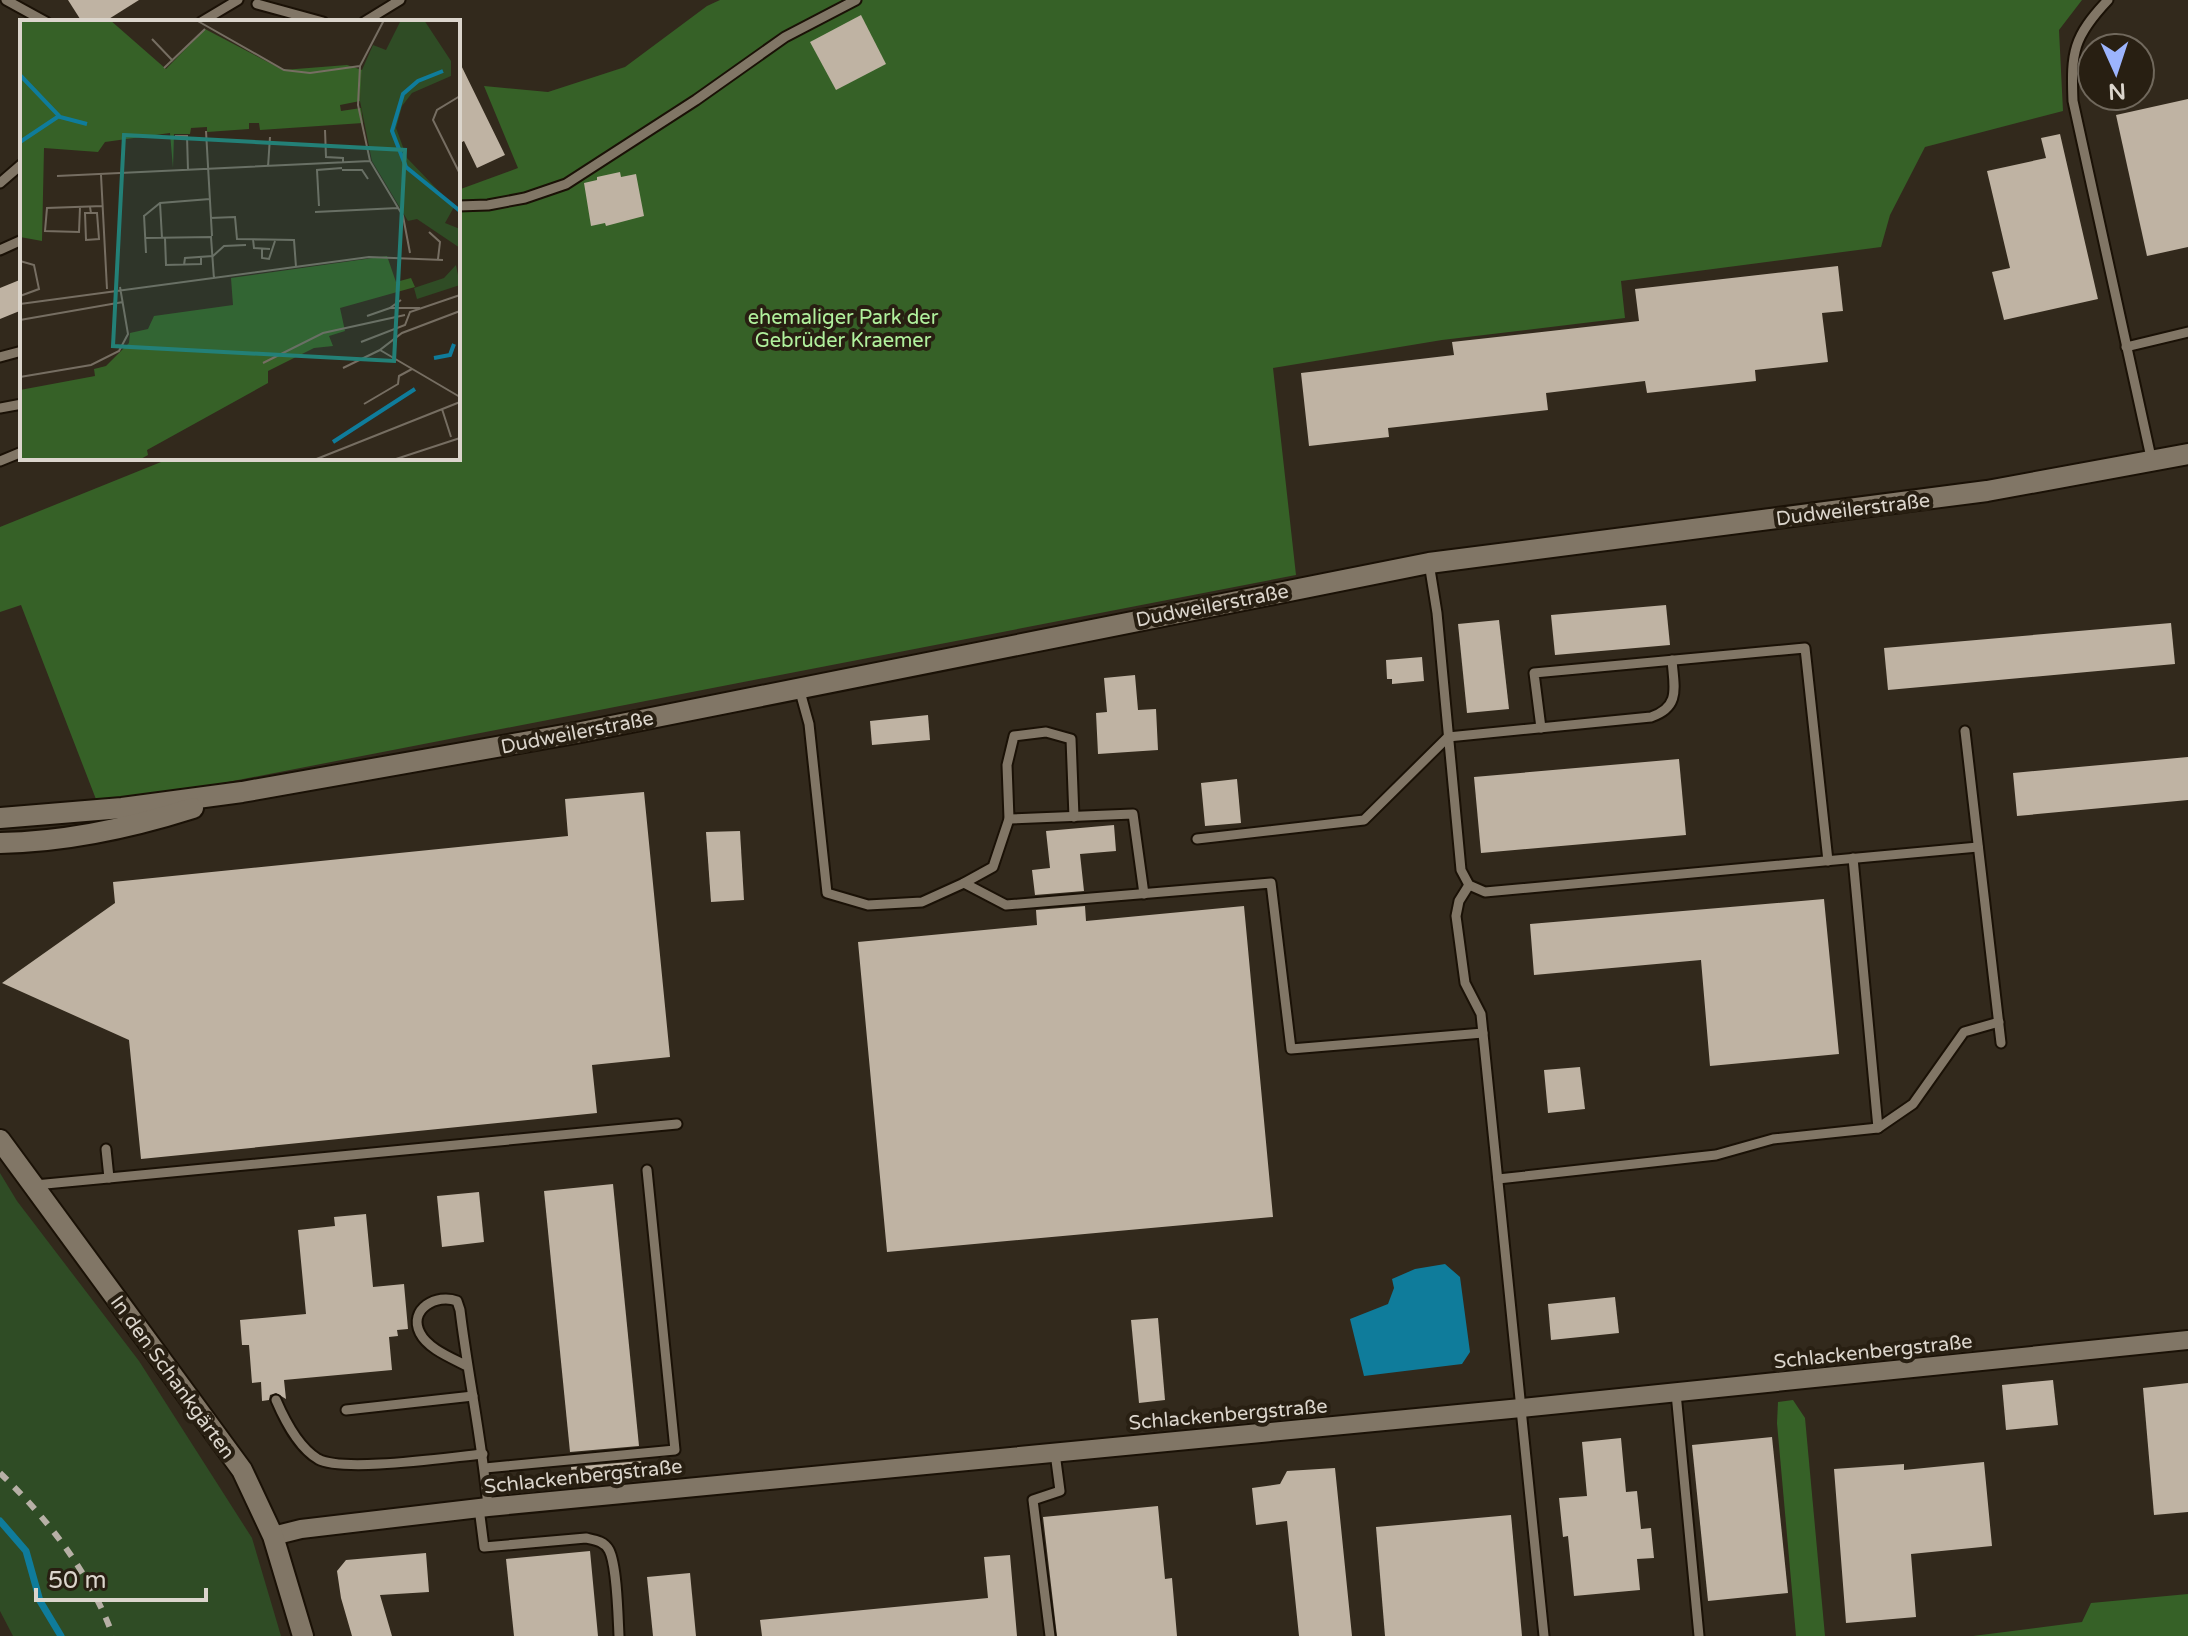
<svg xmlns="http://www.w3.org/2000/svg" width="2188" height="1636" viewBox="0 0 2188 1636" font-family="'Varela Round',sans-serif">
<style>
.green{fill:#2f4c25}
.forest{fill:#366127}
.water{fill:#0f7c9b}
.lines{fill:none;stroke-linecap:round;stroke-linejoin:round}
.stream{stroke:#0f7c9b;stroke-width:7}
.building{fill:#bfb3a3}
.service-casing{stroke:#1a1106;stroke-width:13}
.minor-casing{stroke:#1a1106;stroke-width:22}
.tertiary-casing{stroke:#1a1106;stroke-width:24}
.secondary-casing{stroke:#1a1106;stroke-width:24}
.service{stroke:#817666;stroke-width:9}
.minor{stroke:#817666;stroke-width:18}
.tertiary{stroke:#817666;stroke-width:20}
.secondary{stroke:#817666;stroke-width:20}
.rail{stroke:#b7b0a6;stroke-width:6;stroke-dasharray:10 10;stroke-linecap:butt}
.labels{text-anchor:middle;stroke-width:8;stroke-linejoin:round;paint-order:stroke}
.park-label{font-size:20px;fill:#b1f19d;stroke:#281f12}
.street-label{font-size:20px;fill:#dbd5cc;stroke:#281f12}
.inset-river{fill:none;stroke:#0f7c9b;stroke-width:4}
.inset-road{fill:none;stroke:#766e62;stroke-width:2}
.view{fill:#238077;fill-opacity:0.15;stroke:#238077;stroke-width:4}
.inset-edge{fill:none;stroke:#dbd5cc;stroke-width:4}
</style>
<rect width="100%" height="100%" fill="#32291c"/>
<!-- green -->
<path class="green" d="M0,1173L17,1201L139,1361L252,1538L281,1636H13L0,1611Z"/>
<!-- forest -->
<g class="forest">
<path d="M720,0H2082L2059,30L2063,111L1925,147L1890,215L1881,247L1621,281L1625,318L1442,340L1273,368L1296,575L99,807L21,605L0,612V527L171,458H458V190L518,168L484,86L548,92L625,67L707,6Z"/>
<path d="M1793,1400L1805,1418L1825,1636H1796L1777,1423L1778,1402Z"/>
<path d="M2188,1594V1636H1973L2082,1622L2091,1603Z"/>
</g>
<!-- water -->
<path class="water" d="M1445,1264L1460,1277L1470,1352L1462,1364L1364,1376L1350,1319L1388,1304L1394,1288L1392,1279L1415,1269Z"/>
<g class="lines">
<!-- stream -->
<path class="stream" d="M0,1521L26,1551L40,1601L61,1636"/>
</g>
<!-- building -->
<g class="building">
<path d="M68,0H139L104,22H82Z"/>
<path d="M861,15L886,64L836,90L810,42Z"/>
<path d="M458,59L505,155L477,168L464,141L458,144Z"/>
<path d="M2188,99V247L2147,256L2116,115Z"/>
<path d="M2060,134L2098,299L2004,320L1992,272L2010,268L1987,171L2046,158L2041,138Z"/>
<path d="M620,172L621,177L636,174L644,216L606,226L605,223L591,226L584,183L597,180V177Z"/>
<path d="M1838,266L1843,311L1822,313L1828,362L1755,370L1756,381L1647,393L1645,381L1546,393L1548,410L1388,428L1389,437L1309,446L1301,373L1454,355L1452,342L1639,321L1635,289Z"/>
<path d="M22,279V310L0,319V288Z"/>
<path d="M1666,605L1670,645L1555,655L1551,615Z"/>
<path d="M1499,620L1509,709L1467,713L1458,624Z"/>
<path d="M2171,623L2175,664L1888,690L1884,648Z"/>
<path d="M1422,657L1424,681L1392,684V679H1387L1386,660Z"/>
<path d="M1135,675L1138,710L1156,709L1158,750L1098,754L1096,713L1107,712L1104,678Z"/>
<path d="M928,715L930,740L872,745L870,721Z"/>
<path d="M2188,757V800L2017,816L2013,773Z"/>
<path d="M1679,759L1686,835L1481,853L1474,777Z"/>
<path d="M1237,779L1241,823L1205,826L1201,783Z"/>
<path d="M644,792L670,1057L592,1065L597,1113L141,1159L129,1040L2,983L115,903L113,882L568,836L565,799Z"/>
<path d="M1114,825L1116,851L1080,854L1084,891L1035,895L1032,870L1050,868L1046,831Z"/>
<path d="M740,831L744,900L711,902L706,832Z"/>
<path d="M1824,899L1839,1054L1710,1066L1701,960L1534,975L1530,924Z"/>
<path d="M1085,906L1086,921L1244,906L1273,1217L887,1252L858,942L1037,925L1036,910Z"/>
<path d="M1580,1067L1585,1109L1548,1113L1544,1070Z"/>
<path d="M613,1184L639,1446L570,1452L544,1191Z"/>
<path d="M479,1192L484,1242L442,1247L437,1196Z"/>
<path d="M366,1214L373,1287L404,1284L408,1329L397,1330L398,1336L389,1337L392,1370L284,1380L286,1399L276,1393L270,1395L269,1400L262,1401L261,1382L252,1383L249,1345H242L240,1320L306,1314L298,1230L335,1226L334,1217Z"/>
<path d="M1615,1297L1619,1333L1551,1340L1548,1304Z"/>
<path d="M1158,1318L1165,1400L1139,1403L1131,1320Z"/>
<path d="M2053,1380L2058,1425L2006,1430L2002,1385Z"/>
<path d="M2188,1383V1512L2154,1515L2143,1388Z"/>
<path d="M1772,1437L1788,1593L1708,1601L1692,1445Z"/>
<path d="M1621,1438L1626,1492L1637,1491L1641,1529L1651,1528L1654,1558L1637,1559L1640,1590L1574,1596L1568,1536L1563,1537L1559,1498L1587,1496L1582,1442Z"/>
<path d="M641,1461L642,1467L572,1474L571,1467Z"/>
<path d="M1984,1462L1992,1546L1911,1554L1916,1617L1846,1623L1834,1469L1904,1464V1470Z"/>
<path d="M1335,1468L1352,1636H1299L1287,1521L1256,1525L1252,1488L1280,1484L1287,1471Z"/>
<path d="M1158,1506L1165,1579L1172,1578L1177,1636H1057L1043,1517Z"/>
<path d="M1511,1515L1522,1636H1385L1376,1527Z"/>
<path d="M590,1551L598,1636H514L506,1559Z"/>
<path d="M426,1553L429,1592L380,1595L392,1636H352L341,1598L337,1571L346,1560Z"/>
<path d="M1010,1555L1017,1636H762L760,1620L988,1598L984,1557Z"/>
<path d="M690,1573L696,1636H653L647,1577Z"/>
</g>
<g class="lines">
<!-- service casing -->
<g class="service-casing">
<g id="service">
<path d="M6,0L46,22"/>
<path d="M2108,0C2073,37 2071,52 2073,101L2152,462"/>
<path d="M257,4L323,22"/>
<path d="M201,22L238,0"/>
<path d="M364,22L400,0"/>
<path d="M0,183L22,164"/>
<path d="M458,206L488,205L525,198L566,184L696,100L785,37L856,0"/>
<path d="M0,250L22,240"/>
<path d="M2126,347L2188,332"/>
<path d="M0,357L22,351"/>
<path d="M0,408L22,404"/>
<path d="M0,461L22,452"/>
<path d="M1429,563L1437,613L1461,870L1469,885L1485,892L1978,847"/>
<path d="M799,688L809,724L827,893L868,905L922,902L964,883L1006,905L1271,883L1291,1049L1483,1033"/>
<path d="M1541,728L1534,673L1805,648L1828,861"/>
<path d="M1965,731L2001,1043"/>
<path d="M1009,819L1133,814L1144,894"/>
<path d="M1197,839L1364,820L1448,737L1651,717C1681,707 1674,687 1672,660"/>
<path d="M1853,858L1878,1128"/>
<path d="M964,883L993,867L1009,819L1007,765L1014,736L1046,732L1071,739L1074,817"/>
<path d="M1469,885L1459,901L1456,916L1465,983L1481,1014L1544,1636"/>
<path d="M106,1149L109,1178"/>
<path d="M1498,1179L1716,1155L1773,1139L1878,1128L1913,1104L1964,1032L1999,1022"/>
<path d="M35,1185L677,1124"/>
<path d="M467,1366C452,1358 428,1349 420,1333C408,1309 437,1293 457,1301L460,1310C468,1376 482,1440 488,1507"/>
<path d="M1676,1393L1699,1636"/>
<path d="M276,1400C285,1421 298,1447 318,1459C343,1473 450,1457 483,1454"/>
<path d="M346,1410L473,1396"/>
<path d="M485,1468L675,1450L647,1170"/>
<path d="M479,1508L484,1547L586,1538C595,1540 604,1541 609,1550C617,1565 618,1616 619,1636"/>
<path d="M1050,1636L1033,1500L1060,1491L1055,1453"/>
</g>
</g>
<!-- minor casing -->
<g class="minor-casing">
<path id="minor" d="M273,1536L301,1529L488,1507L1521,1408L2188,1340"/>
</g>
<!-- tertiary casing -->
<g class="tertiary-casing">
<path id="tertiary" d="M0,1140L242,1470L273,1536L303,1636"/>
</g>
<!-- secondary casing -->
<g class="secondary-casing">
<g id="secondary">
<path d="M0,818L122,808L242,792L581,732L1429,563L1987,491L2188,454"/>
<path d="M0,843C66,842 130,828 193,808"/>
</g>
</g>
<!-- service -->
<use href="#service" class="service"/>
<!-- minor -->
<use href="#minor" class="minor"/>
<!-- tertiary -->
<use href="#tertiary" class="tertiary"/>
<!-- secondary -->
<use href="#secondary" class="secondary"/>
<!-- rail -->
<path class="rail" d="M0,1473C48,1519 90,1573 113,1636"/>
</g>
<g class="labels">
<!-- park labels -->
<g class="park-label">
<text x="843" y="324">ehemaliger Park der<tspan x="843" dy="23">Gebrüder Kraemer</tspan></text>
</g>
<!-- street labels -->
<g class="street-label">
<text transform="translate(1853 509) rotate(-7)" y="7">Dudweilerstraße</text>
<text transform="translate(1212 605) rotate(-11)" y="7">Dudweilerstraße</text>
<text transform="translate(577 732) rotate(-11)" y="7">Dudweilerstraße</text>
<text transform="translate(1873 1351) rotate(-6)" y="7">Schlackenbergstraße</text>
<text transform="translate(173 1377) rotate(54)" y="7">In den Schankgärten</text>
<text transform="translate(1228 1414) rotate(-5)" y="7">Schlackenbergstraße</text>
<text transform="translate(583 1476) rotate(-6)" y="7">Schlackenbergstraße</text>
</g>
</g>
<!-- overview -->
<g transform="translate(20 20)">
<rect width="440" height="440" fill="#32291c"/>
<path d="M381,0H404L431,41V56L392,73L382,86L376,108L387,138L434,187L425,203L440,209V228L397,199L388,201L352,141L340,81L342,50L353,25L366,30ZM436,245L440,265L397,279L394,268L424,258Z" fill="#2f4c25"/>
<path d="M0,0H90L146,49L185,9L263,50L327,45L342,50L340,81L320,85L321,91L341,88L343,103L240,110L239,103H229V109L187,112V107L171,108L170,114H154L153,148L150,113L85,122L78,132L24,128L22,221L0,217ZM367,236L376,262L391,258L395,267L320,288L325,311L309,316L313,326L294,328L248,351V363L127,430L128,435L119,440H0V370L75,356L74,349L86,346L109,323L110,313L128,309L134,296L213,285L211,258Z" fill="#366127"/>
<path class="inset-river" d="M423,51L398,61L383,74L372,111L386,147L440,191M0,55L40,97L67,104M0,122L39,96M414,338L430,335L434,324M313,422L395,369"/>
<path class="inset-road" d="M176,0L264,50L290,53L340,46M364,0L340,46L338,85L350,141L383,196L390,233M132,19L153,41M144,48L185,9M440,76L417,90L413,100L440,154M305,110L306,137L323,138V143M186,111L192,216M155,116H167L168,150M248,147L250,117M322,150H342L348,159M81,155L87,269M37,156L350,141M140,183L142,218M299,186L297,150L322,148M60,187L59,212L25,211L27,188L83,186M70,187L71,193H65L66,220L79,219L77,193H71M295,192L378,188M124,195L126,233M124,196L140,183L190,179M190,198L215,197L217,219L274,220L276,247M409,212L420,222L418,239M125,218L191,217L194,259M145,218L146,245L181,244V237M233,219L234,228L250,229M242,228V238L249,239L255,221M0,241L14,245L19,269L0,276M164,245L165,238L193,236L204,226L226,225M381,280L370,288H400M0,284L349,237L423,240M440,291L382,313L360,330L440,377M347,296L370,288M0,300L103,282M341,322L385,305L390,292L440,275M243,343L303,313L385,295M323,348L360,330M0,357L71,345L99,331L108,314L100,267M344,384L378,364L379,356L392,349M422,389L431,417M294,440L440,382M373,440L440,418"/>
<path class="view" d="M104,115L385,130L374,341L93,326Z"/>
<rect width="440" height="440" class="inset-edge"/>
</g>
<!-- north arrow -->
<g transform="translate(2116 72) rotate(177)"><circle r="38" fill="#281f12" stroke="#70685c" stroke-width="2"/>
<path d="M0-6L14 30L0 20L-14 30Z" fill="#9cb4fd"/>
<text y="-12" font-size="22" font-weight="bold" text-anchor="middle" fill="#dbd5cc">N</text>
</g>
<!-- scale -->
<path d="M36 1588v12h170v-12" fill="none" stroke="#dbd5cc" stroke-width="4"/>
<text x="48" y="1588" font-size="24" fill="#dbd5cc" stroke="#281f12" stroke-width="6" paint-order="stroke">50 m</text>
</svg>
